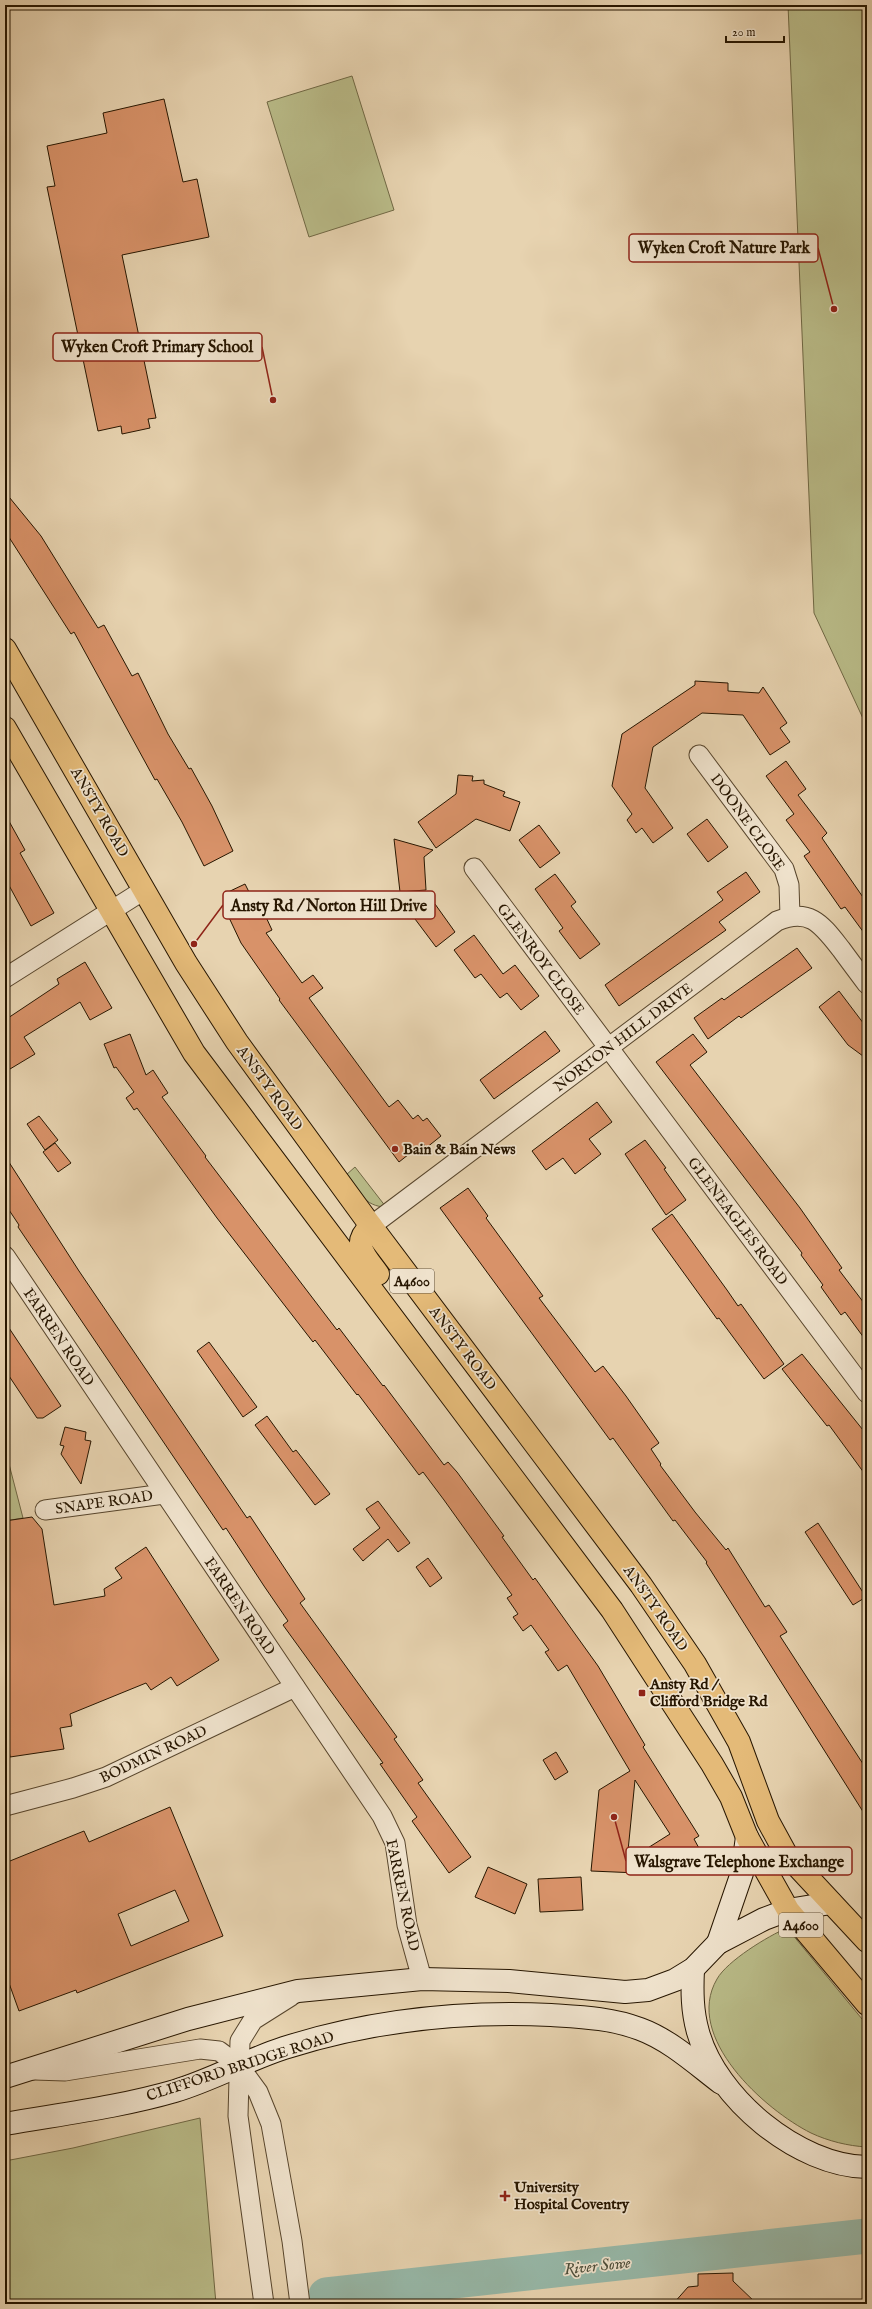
<svg xmlns="http://www.w3.org/2000/svg" width="872" height="2309" viewBox="0 0 872 2309" font-family="'IM FELL English',serif">
<style>
.green{fill:#b9bb88;stroke:#706844}
.lines{fill:none;stroke-linecap:round;stroke-linejoin:round}
.river{stroke:#97b8a8;stroke-width:35}
.building{fill:#d89269;stroke:#271600;fill-rule:evenodd}
.minor-casing{stroke:#57452c;stroke-width:21}
.secondary-casing{stroke:#271600;stroke-width:24}
.trunk-casing{stroke:#271600;stroke-width:24}
.minor{stroke:#efe2cc;stroke-width:19}
.secondary{stroke:#efe2cc;stroke-width:22}
.trunk{stroke:#e4ba78;stroke-width:22}
.poi-dot{fill:#8f2418;stroke:#efe2cc;stroke-width:1.5}
.labels{text-anchor:middle;stroke-width:3.5;stroke-linejoin:round;paint-order:stroke}
.shield{fill:#efe2cc;stroke:#63533d;stroke-width:1}
.shield-label{font-size:14px;font-weight:bold;fill:#271600}
.street-label{font-size:15px;fill:#271600;stroke:#efe2cc}
.poi-label{font-size:15px;font-weight:bold;fill:#271600;stroke:#efe2cc;text-anchor:start}
.water-label{font-size:16px;font-style:italic;fill:#4e4f3b;stroke:#efe2cc}
.leader{fill:none;stroke:#8f2418;stroke-width:1.5}
.callout-dot{fill:#8f2418;stroke:#efe2cc;stroke-width:1.5}
.callout{fill:#efe2cc;stroke:#8f2418;stroke-width:1.5}
.callout-label{font-size:16px;text-anchor:middle;font-weight:bold;fill:#271600}
</style>
<rect width="100%" height="100%" fill="#e7d3b0"/>
<filter id="stains"><feTurbulence type="fractalNoise" baseFrequency=".005" numOctaves="4"/><feColorMatrix values="0 0 0 0 .2 0 0 0 0 .09 0 0 0 0 .02 0 0 0 .5 -.17"/></filter>
<radialGradient id="worn" r=".72"><stop offset=".6" stop-color="#630" stop-opacity="0"/><stop offset="1" stop-color="#630" stop-opacity=".3"/></radialGradient>
<!-- green -->
<g class="green">
<path d="M788,5H867V727L814,613Z"/>
<path d="M352,76L394,210L309,237L267,102Z"/>
<path d="M355,1167L386,1207C365,1207 357,1190 346,1175Z"/>
<path d="M5,1461L9,1464L23,1518L5,1521Z"/>
<path d="M787,1928L867,2025V2147C848,2146 828,2141 811,2133C765,2110 683,2037 717,1979C727,1961 768,1936 787,1928Z"/>
<path d="M200,2118L216,2304H5V2161L73,2148Z"/>
</g>
<g class="lines">
<!-- river -->
<path class="river" d="M326,2295L867,2236"/>
</g>
<!-- building -->
<g class="building">
<path d="M164,99L183,182L197,179L209,237L122,255L156,418L148,419L150,428L122,434L121,426L98,431L47,187L55,186L47,146L107,133L103,113Z"/>
<path d="M5,492L41,536L98,628L104,625L132,676L138,673L168,734L189,769L191,768L212,806L233,851L204,866L182,822L157,779L155,780L74,632L71,634L5,531Z"/>
<path d="M695,681L728,683V691L759,693L763,687L787,723L780,728L790,742L770,755L743,715L702,713L653,747L645,788L673,828L653,843L642,828L636,833L627,820L632,814L612,786L622,734L695,685Z"/>
<path d="M786,761L806,789L798,795L827,833L822,838L867,903V937L845,907L841,909L813,869L804,856L810,852L786,820L794,814L766,776Z"/>
<path d="M458,775L473,776L472,781L484,780V784L505,792L503,796L520,802L510,831L476,819L436,848L418,822L456,794Z"/>
<path d="M5,814L25,850L20,853L54,913L31,926L5,878Z"/>
<path d="M707,819L728,847L708,862L687,834Z"/>
<path d="M539,825L560,853L540,868L519,840Z"/>
<path d="M394,839L433,850L424,857L426,890L400,892Z"/>
<path d="M746,872L760,892L719,922L726,930L619,1006L605,985L723,900L717,892Z"/>
<path d="M555,874L576,902L571,906L600,944L580,959L559,931L563,928L535,889Z"/>
<path d="M245,884L255,904L259,902L272,930L266,933L302,983L313,975L323,988L309,998L389,1107L398,1100L413,1119L418,1115L423,1121L427,1118L441,1136L426,1148L423,1143L399,1162L279,1000L280,999L241,943L224,907L232,903L226,893Z"/>
<path d="M435,904L455,932L436,947L415,919Z"/>
<path d="M474,935L503,974L515,965L539,996L521,1010L507,993L500,998L481,974L475,978L454,950Z"/>
<path d="M797,948L812,968L741,1018L739,1016L708,1039L694,1018L722,998L724,1000Z"/>
<path d="M85,962L112,1008L90,1020L80,1002L24,1037L35,1054L5,1072V1020L59,984L57,979Z"/>
<path d="M839,991L867,1028V1059L848,1045L819,1007Z"/>
<path d="M545,1031L560,1051L494,1099L480,1080Z"/>
<path d="M130,1034L146,1075L153,1070L168,1093L162,1097L206,1156L205,1157L337,1330L339,1328L383,1386L384,1385L444,1465L448,1462L457,1472L504,1536L502,1537L533,1580L535,1578L598,1666L645,1745L643,1747L699,1836L694,1839L700,1850L662,1874L591,1871L599,1790L630,1771L567,1665L558,1671L545,1652L549,1650L531,1625L523,1631L513,1617L518,1614L507,1598L512,1595L444,1500L423,1472L419,1475L358,1394L357,1395L315,1340L313,1342L217,1218L137,1108L134,1110L126,1098L134,1092L116,1067L114,1068L104,1044ZM635,1780L670,1834L627,1861Z"/>
<path d="M693,1034L707,1052L690,1065L800,1208L842,1268L839,1270L867,1307V1342L845,1312L841,1315L821,1287L823,1285L801,1255L802,1253L656,1062Z"/>
<path d="M597,1102L612,1122L589,1139L601,1154L575,1174L563,1158L546,1170L532,1151Z"/>
<path d="M39,1116L58,1140L45,1150L27,1124Z"/>
<path d="M645,1140L666,1168L664,1169L686,1200L666,1215L625,1154Z"/>
<path d="M55,1143L71,1163L58,1172L43,1152Z"/>
<path d="M5,1156L79,1271L247,1518L250,1516L305,1599L300,1603L397,1737L394,1739L423,1780L418,1783L471,1857L449,1873L412,1821L417,1817L380,1764L383,1763L283,1625L288,1621L264,1586L226,1528L223,1530L18,1227L19,1225L5,1204Z"/>
<path d="M468,1188L488,1216L486,1218L543,1296L539,1298L595,1372L603,1366L626,1396L659,1443L651,1449L661,1464L660,1465L695,1512L726,1550L728,1548L765,1607L769,1605L787,1632L780,1636L867,1770V1818L706,1563L707,1562L675,1520L673,1521L613,1438L610,1440L440,1208Z"/>
<path d="M672,1214L727,1290L738,1306L741,1304L784,1364L764,1379L719,1318L717,1319L707,1305L652,1229Z"/>
<path d="M5,1322L61,1406L43,1418H37L5,1370Z"/>
<path d="M209,1342L257,1407L243,1417L197,1351Z"/>
<path d="M802,1354L867,1435V1477L829,1425L827,1426L782,1369Z"/>
<path d="M267,1416L293,1452L296,1450L330,1494L315,1505L255,1425Z"/>
<path d="M65,1427L86,1432L85,1440L91,1441L81,1484L61,1454L64,1446L60,1445Z"/>
<path d="M378,1501L410,1543L398,1552L388,1539L363,1561L353,1549L380,1528L366,1509Z"/>
<path d="M32,1517L42,1529L54,1605L105,1596L104,1589L122,1578L115,1568L146,1547L219,1660L177,1686L171,1677L151,1690L146,1683L70,1714L72,1726L60,1728L64,1749L10,1757L5,1723V1521Z"/>
<path d="M818,1523L866,1597L853,1605L805,1532Z"/>
<path d="M428,1558L442,1578L430,1587L416,1567Z"/>
<path d="M556,1752L568,1772L555,1780L543,1760Z"/>
<path d="M170,1807L223,1936L77,1993L76,1990L19,2011L5,1972V1863L84,1831L89,1842ZM175,1890L189,1921L131,1946L118,1914Z"/>
<path d="M488,1867L527,1884L515,1914L475,1897Z"/>
<path d="M581,1877L583,1910L540,1912L538,1879Z"/>
<path d="M733,2273V2281L757,2304H673L688,2287L698,2286V2274Z"/>
</g>
<g class="lines">
<!-- minor casing -->
<g class="minor-casing">
<g id="minor">
<path d="M699,755L784,869L789,885L790,916"/>
<path d="M474,868L867,1393"/>
<path d="M5,978L144,890"/>
<path d="M371,1226L777,921C810,907 822,925 841,949C849,960 858,972 867,984"/>
<path d="M5,1256L382,1816L395,1843L407,1925L422,1979"/>
<path d="M45,1510L164,1494"/>
<path d="M5,1806L73,1788L106,1777L295,1687"/>
<path d="M34,2070L65,2071L200,2049L219,2051L239,2066L258,2092L271,2124L292,2241L300,2304"/>
<path d="M264,2304L238,2116L240,2041L253,2020L291,1996"/>
</g>
</g>
<!-- secondary casing -->
<g class="secondary-casing">
<g id="secondary">
<path d="M718,1943L742,1873L747,1837"/>
<path d="M693,1969C692,1991 692,2011 698,2032C716,2098 798,2166 867,2167"/>
<path d="M5,2077L188,2019L298,1991L422,1979L509,1981L625,1992L648,1990L675,1980L693,1969L718,1943L764,1919L788,1910L831,1903"/>
<path d="M5,2124C62,2114 120,2107 175,2091C212,2080 247,2060 284,2048C369,2021 462,2011 551,2015C582,2017 611,2018 640,2029C670,2040 696,2064 721,2083"/>
</g>
</g>
<!-- trunk casing -->
<g class="trunk-casing">
<g id="trunk">
<path d="M5,649L186,963L237,1042L371,1226L641,1585L695,1664L739,1742L768,1821L786,1854L867,1941"/>
<path d="M5,728L194,1053L612,1610L712,1764L731,1797L747,1837L788,1910L867,2004"/>
<path d="M371,1226C350,1244 366,1257 378,1274"/>
</g>
</g>
<!-- minor -->
<use href="#minor" class="minor"/>
<!-- secondary -->
<use href="#secondary" class="secondary"/>
<!-- trunk -->
<use href="#trunk" class="trunk"/>
</g>
<!-- markers -->
<g class="poi-dot">
<circle cx="395" cy="1149" r="4"/>
<rect x="638" y="1689" width="8" height="8" rx="2"/>
<path d="M503 2190h4v4h4v4h-4v4h-4v-4h-4v-4h4z"/>
</g>
<g class="labels">
<!-- shield labels -->
<g class="shield">
<rect x="390" y="1269" width="44" height="24" rx="3"/>
<rect x="779" y="1913" width="44" height="24" rx="3"/>
</g>
<g class="shield-label">
<text x="412" y="1286">A4600</text>
<text x="801" y="1930">A4600</text>
</g>
<!-- street labels -->
<g class="street-label">
<text transform="translate(100 812) rotate(60)" y="5">ANSTY ROAD</text>
<text transform="translate(748 822) rotate(54)" y="5">DOONE CLOSE</text>
<text transform="translate(541 959) rotate(53)" y="5">GLENROY CLOSE</text>
<text transform="translate(623 1037) rotate(-37)" y="5">NORTON HILL DRIVE</text>
<text transform="translate(270 1088) rotate(54)" y="5">ANSTY ROAD</text>
<text transform="translate(738 1221) rotate(53)" y="5">GLENEAGLES ROAD</text>
<text transform="translate(59 1337) rotate(56)" y="5">FARREN ROAD</text>
<text transform="translate(463 1348) rotate(53)" y="5">ANSTY ROAD</text>
<text transform="translate(104 1502) rotate(-8)" y="5">SNAPE ROAD</text>
<text transform="translate(240 1606) rotate(56)" y="5">FARREN ROAD</text>
<text transform="translate(656 1608) rotate(55)" y="5">ANSTY ROAD</text>
<text transform="translate(153 1754) rotate(-25)" y="5">BODMIN ROAD</text>
<text transform="translate(403 1895) rotate(78)" y="5">FARREN ROAD</text>
<text transform="translate(240 2066) rotate(-18)" y="5">CLIFFORD BRIDGE ROAD</text>
</g>
<!-- poi labels -->
<g class="poi-label">
<text x="403" y="1154">Bain &amp; Bain News</text>
<text x="650" y="1689">Ansty Rd /<tspan x="650" dy="17">Clifford Bridge Rd</tspan></text>
<text x="514" y="2192">University<tspan x="514" dy="17">Hospital Coventry</tspan></text>
</g>
<!-- water labels -->
<g class="water-label">
<text transform="translate(597 2265) rotate(-6)" y="6">River Sowe</text>
</g>
</g>
<!-- callouts -->
<path class="leader" d="M834 309L818 248M273 400L262 347M194 944L223 905M614 1817L626 1861"/>
<g class="callout-dot">
<circle cx="834" cy="309" r="4"/>
<circle cx="273" cy="400" r="4"/>
<circle cx="194" cy="944" r="4"/>
<circle cx="614" cy="1817" r="4"/>
</g>
<g class="callout">
<rect x="629" y="234" width="189" height="28" rx="4"/>
<rect x="53" y="333" width="209" height="28" rx="4"/>
<rect x="223" y="891" width="212" height="28" rx="4"/>
<rect x="626" y="1847" width="226" height="28" rx="4"/>
</g>
<g class="callout-label">
<text x="724" y="253">Wyken Croft Nature Park</text>
<text x="157" y="352">Wyken Croft Primary School</text>
<text x="329" y="911">Ansty Rd / Norton Hill Drive</text>
<text x="739" y="1867">Walsgrave Telephone Exchange</text>
</g>
<!-- margin -->
<rect width="872" height="2309" fill="none" stroke="#e7d3b0" stroke-width="20"/>
<rect x="6" y="6" width="860" height="2297" fill="none" stroke="#271600" stroke-width="2"/>
<rect x="10" y="10" width="852" height="2289" fill="none" stroke="#271600"/>
<!-- scale -->
<path d="M726 36v6h58v-6" fill="none" stroke="#271600" stroke-width="2"/>
<text x="732" y="36" font-size="12" fill="#271600" stroke="#efe2cc" stroke-width="3" paint-order="stroke">20 m</text>
<rect width="100%" height="100%" filter="url(#stains)"/>
<rect width="100%" height="100%" fill="url(#worn)"/>
</svg>
